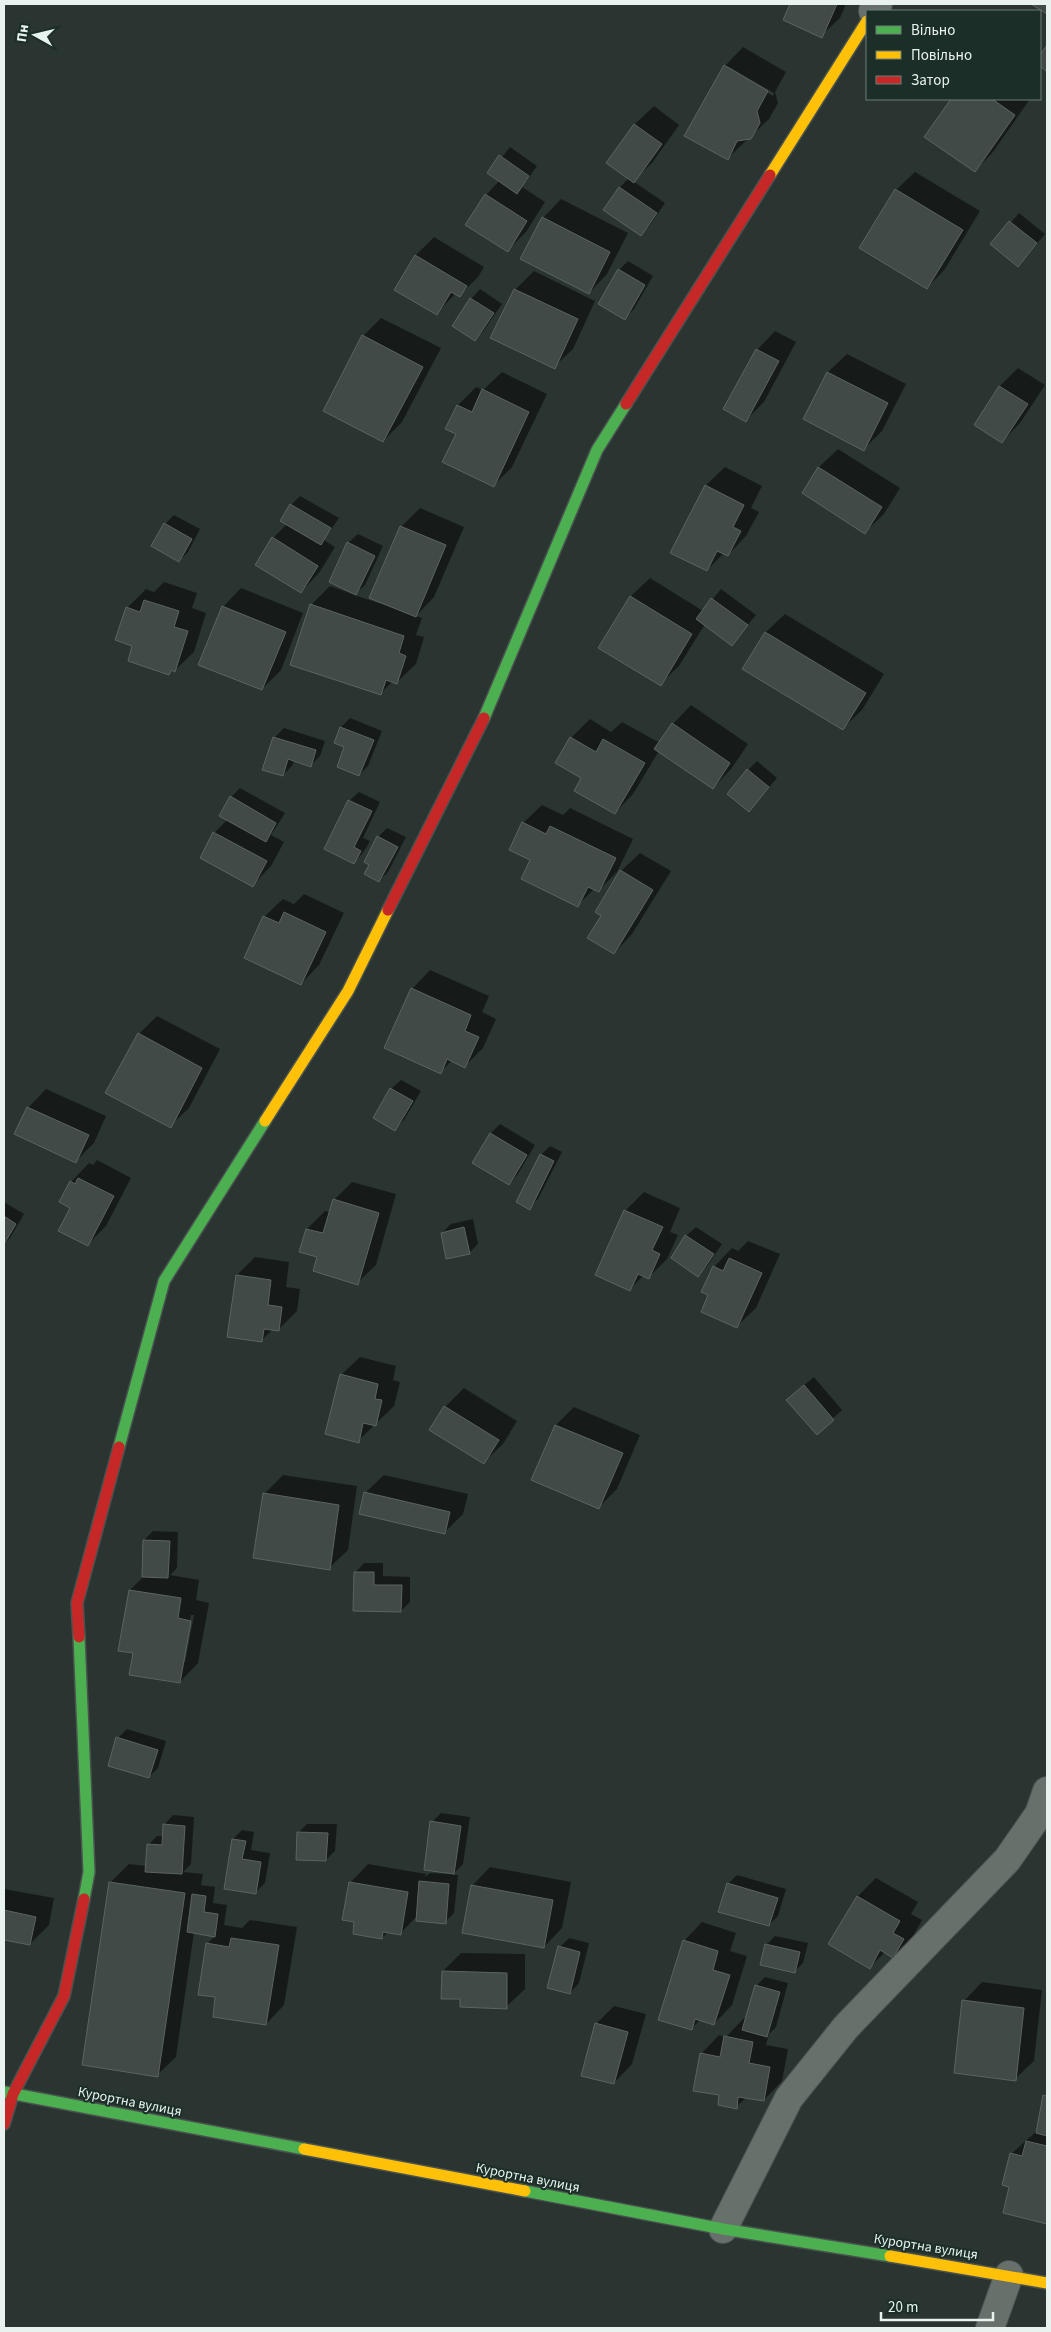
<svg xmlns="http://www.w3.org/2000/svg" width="1051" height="2332" viewBox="0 0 1051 2332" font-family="'Source Sans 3',sans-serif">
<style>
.shadow{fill:#0007;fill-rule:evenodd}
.building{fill:#414a47;stroke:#5c6461}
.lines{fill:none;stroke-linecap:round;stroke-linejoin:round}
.street-casing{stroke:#4a5250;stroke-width:30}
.fast-casing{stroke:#4a5250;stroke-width:14}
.slow-casing{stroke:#4a5250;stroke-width:14}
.jam-casing{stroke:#4a5250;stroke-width:14}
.street{stroke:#68706c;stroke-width:28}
.fast{stroke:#4caf50;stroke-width:11}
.slow{stroke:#ffc107;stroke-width:11}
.jam{stroke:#c62828;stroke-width:11}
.labels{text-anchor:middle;stroke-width:4;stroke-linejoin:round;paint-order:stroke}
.street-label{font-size:14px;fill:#e8f3ef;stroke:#1c2e28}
</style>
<rect width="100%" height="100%" fill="#2a3431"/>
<!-- shadow -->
<g class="shadow">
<path d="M791,4H846L840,18L821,36L784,19Z"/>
<path d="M743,47L786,72L775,92L778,103L769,119L728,158L725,66ZM729,67L774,93L773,96L729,70Z"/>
<path d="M952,99H1030L993,152L975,171L926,137Z"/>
<path d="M654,106L679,125L652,163L633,181L665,203L650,225L641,234L604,210L620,187L629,178L608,163L635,124Z"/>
<path d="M510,147L537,166L522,187L545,202L526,232L508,250L486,195L500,180L489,173Z"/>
<path d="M915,172L980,211L945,269L927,288L896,190Z"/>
<path d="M561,199L628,233L607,274L589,293L543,218Z"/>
<path d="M1019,213L1045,234L1027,256L992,244Z"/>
<path d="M434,237L484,267L478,277L460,295L456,293L436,314L395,289L416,255Z"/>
<path d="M628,261L653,276L634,309L625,318L619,270Z"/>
<path d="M534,271L595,301L573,349L554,367L515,290Z"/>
<path d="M480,289L502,304L484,330L475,340L471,299Z"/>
<path d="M381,318L441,348L402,422L383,441L363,336Z"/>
<path d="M775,331L796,342L764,402L746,420L757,350Z"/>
<path d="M847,354L906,384L882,431L864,449L804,419L828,372Z"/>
<path d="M1018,368L1045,385L1020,423L1002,442L976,424L1000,386Z"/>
<path d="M502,372L547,394L512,467L494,485L457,434L447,428L458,405L476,387L483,390Z"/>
<path d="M838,449L900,488L884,514L865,532L803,493L819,467Z"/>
<path d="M725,467L762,486L751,508L759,512L746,536L728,555L724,553L707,570L672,552L706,485Z"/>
<path d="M300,496L339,518L324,540L335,547L319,573L301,592L273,538L287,524L282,521L291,505Z"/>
<path d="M420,508L464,527L434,597L416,616L422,618L416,635L424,637L416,664L397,682L393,681L380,694L311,605L330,586L352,594L348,543L358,534L383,546L365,585L354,595L385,605L401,527Z"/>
<path d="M174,515L200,529L188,552L179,561L165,524Z"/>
<path d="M650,578L703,611L721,589L756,615L732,644L705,624L679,666L660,684L600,647L631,596Z"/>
<path d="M164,582L197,593L192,608L206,613L194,652L175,670L173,669L169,673L127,608L146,589L154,592Z"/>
<path d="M241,588L303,613L281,670L262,689L223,607Z"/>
<path d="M785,614L884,674L862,710L843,728L744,669L766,632Z"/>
<path d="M691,705L748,744L731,769L713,788L659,751L633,794L615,813L583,778L571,738L590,719L611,732L622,722L660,743L673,724Z"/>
<path d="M350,718L382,731L368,766L359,775L346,746L341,727Z"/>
<path d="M284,728L325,741L320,756L310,766L294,760L292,766L283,775L264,769L275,737Z"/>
<path d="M757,761L777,778L749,810L748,770Z"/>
<path d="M240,788L285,813L271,835L284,842L271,866L253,885L214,833L228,819L231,797Z"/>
<path d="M359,792L380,802L363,838L370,841L363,853L354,862L349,801Z"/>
<path d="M542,805L563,815L570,808L633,839L617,872L598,891L594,889L577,906L531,860L523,823Z"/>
<path d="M387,828L406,837L388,872L379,881L371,864L378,837Z"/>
<path d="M640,853L671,871L632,934L614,953L603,916L621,871Z"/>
<path d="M304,894L344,913L319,965L301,984L264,917L283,899L294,904Z"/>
<path d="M430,970L489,996L482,1012L496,1019L483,1048L465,1066L452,1060L441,1072L412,989Z"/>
<path d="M157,1016L220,1049L189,1108L170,1126L139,1034Z"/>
<path d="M401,1080L421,1091L404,1120L395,1129L375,1118L391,1089Z"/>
<path d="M46,1089L106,1116L94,1143L76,1161L28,1108Z"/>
<path d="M500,1124L535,1145L518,1174L509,1184L474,1162L491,1133Z"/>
<path d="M550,1146L562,1152L538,1199L529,1208L541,1155Z"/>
<path d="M97,1160L131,1178L106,1226L87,1245L72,1207L71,1182L89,1163L93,1165Z"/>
<path d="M352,1182L396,1194L376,1265L357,1283L318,1257L307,1229L325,1211L330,1212L334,1200Z"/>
<path d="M644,1192L680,1208L670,1232L678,1235L667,1259L649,1277L644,1275L630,1289L625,1211Z"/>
<path d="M4,1202L24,1214L10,1238L4,1244Z"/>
<path d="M473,1219L478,1244L469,1253L442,1233L451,1224Z"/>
<path d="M696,1227L722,1244L707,1266L698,1275L686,1236Z"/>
<path d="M748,1241L780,1254L756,1308L737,1326L709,1295L714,1267L732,1248L738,1251Z"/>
<path d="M255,1257L289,1262L286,1287L300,1289L297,1311L278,1330L273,1329L262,1340L237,1275Z"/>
<path d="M360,1357L396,1366L393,1380L400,1382L394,1406L358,1441L341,1375Z"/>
<path d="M814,1377L842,1410L817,1433L797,1391Z"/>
<path d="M464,1388L517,1421L503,1444L484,1462L431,1429L445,1407Z"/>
<path d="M574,1407L640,1435L617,1489L599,1507L533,1479L556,1425Z"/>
<path d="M283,1475L357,1486L348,1550L329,1568L264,1494Z"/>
<path d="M384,1475L468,1494L463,1514L445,1532L365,1493Z"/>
<path d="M153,1531L178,1532L177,1568L170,1575L199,1580L196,1600L209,1603L198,1663L180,1682L130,1590L143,1577L144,1540ZM191,1615H194L185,1662H183Z"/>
<path d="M364,1563H383V1576L410,1577V1602L401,1611L355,1573Z"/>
<path d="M127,1729L166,1741L158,1768L149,1777L118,1738Z"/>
<path d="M441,1813L470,1817L463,1864L452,1875H458L454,1913L445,1922L417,1916L400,1934L388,1932L382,1938L356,1921L350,1883L368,1864L426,1874L425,1877L430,1873L447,1874L432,1822Z"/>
<path d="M173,1815L194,1817L191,1864L183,1872L203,1874L201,1885L215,1887L213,1903L227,1905L224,1925L242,1928L250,1920L297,1927L284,2005L266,2024L217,1996L207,1944L215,1936L194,1932L176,2057L157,2075L84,2064L111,1882L129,1864L146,1866L148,1845L157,1836H163L164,1825Z"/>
<path d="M307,1824H337L335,1851L326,1860L298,1833Z"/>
<path d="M242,1830L254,1832L251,1850L270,1853L265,1883L256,1892L233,1839Z"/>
<path d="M490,1867L571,1882L562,1928L544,1947L472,1886Z"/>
<path d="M737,1875L786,1889L778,1916L769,1925L728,1884Z"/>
<path d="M876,1878L918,1902L911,1914L922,1920L912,1938L893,1956L885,1952L870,1967L830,1944L858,1896Z"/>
<path d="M4,1889L54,1898L49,1925L30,1944L4,1939Z"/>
<path d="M702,1922L736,1933L730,1951L747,1956L732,2005L714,2024L700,2020L691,2029L684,1941Z"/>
<path d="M775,1936L808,1943L803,1963L794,1972L766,1945Z"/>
<path d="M569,1938L589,1943L579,1983L570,1993L560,1947Z"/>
<path d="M461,1953L525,1954V1989L506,2007L461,1998L443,1971Z"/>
<path d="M765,1977L788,1983L776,2027L769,2034L766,2045L788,2049L782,2081L764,2100L747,2097L736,2107L720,2094L701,2054L719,2035L726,2037L744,2018L746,2019L756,1986Z"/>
<path d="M982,1982L1042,1990L1034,2061L1015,2079L964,2001Z"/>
<path d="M614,2006L646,2014L632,2064L614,2083L596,2024Z"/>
<path d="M1047,2093V2222L1046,2223L1011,2186V2154L1038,2130L1045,2096Z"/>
</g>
<!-- building -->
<g class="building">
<path d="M790,4H837L822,38L783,20Z"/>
<path d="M1031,4H1047V14Z"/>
<path d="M1047,45V72L1040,66V55Z"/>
<path d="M724,65L768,91L757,111L760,123L751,139L737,141L728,160L684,136Z"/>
<path d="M951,99H992L1015,115L975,172L924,137Z"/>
<path d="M634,124L662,144L634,183L606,163Z"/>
<path d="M499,155L529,176L517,194L487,173Z"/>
<path d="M619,187L657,213L641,236L603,210Z"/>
<path d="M895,189L963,230L927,289L859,248Z"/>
<path d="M485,194L527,221L508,252L465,225Z"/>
<path d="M542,217L610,252L589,294L520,259Z"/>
<path d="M1009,221L1037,243L1018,267L990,244Z"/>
<path d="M415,255L467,286L460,297L451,292L437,315L394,290Z"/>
<path d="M618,269L645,285L625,320L598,304Z"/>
<path d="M514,289L578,319L555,369L490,338Z"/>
<path d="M470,298L494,313L475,341L452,326Z"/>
<path d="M362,335L423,367L383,442L323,411Z"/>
<path d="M756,349L779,361L746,422L723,409Z"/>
<path d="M827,372L888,403L864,451L803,419Z"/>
<path d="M999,386L1028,404L1002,443L974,425Z"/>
<path d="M482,389L529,412L494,487L442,462L456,434L445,429L457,405L472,412Z"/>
<path d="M818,467L882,507L865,534L802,493Z"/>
<path d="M705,485L744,505L733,527L741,531L728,556L717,551L707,571L670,553Z"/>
<path d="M290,504L331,528L321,545L280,521Z"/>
<path d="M164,523L192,539L179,562L151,546Z"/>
<path d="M400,526L446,545L416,617L369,598Z"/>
<path d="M272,537L318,566L301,593L255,565Z"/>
<path d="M347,542L375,556L356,595L329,582Z"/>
<path d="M630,596L692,634L661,686L598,648Z"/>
<path d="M711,598L748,625L732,646L696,619Z"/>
<path d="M144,600L179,611L174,627L188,631L175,672L171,670L169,675L128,661L132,646L115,640L126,607L140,612Z"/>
<path d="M310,604L404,636L399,653L406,656L397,684L386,680L381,695L290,665Z"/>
<path d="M222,606L286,632L262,690L198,665Z"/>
<path d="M765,632L866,693L843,730L742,669Z"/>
<path d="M672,723L730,763L713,789L654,749Z"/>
<path d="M340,727L374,740L359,776L337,767L344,747L334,743Z"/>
<path d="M273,737L316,750L311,767L288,759L283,776L262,770Z"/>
<path d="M570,737L596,752L603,739L645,763L615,814L574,791L581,778L555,763Z"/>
<path d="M747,769L769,787L749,812L727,794Z"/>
<path d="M230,796L276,823L266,842L219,816Z"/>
<path d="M348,800L372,811L354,847L361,851L354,864L324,849Z"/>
<path d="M522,822L546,834L550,826L616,858L599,892L588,887L578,907L521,879L530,860L509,850Z"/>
<path d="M213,832L267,861L253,887L200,858Z"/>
<path d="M377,836L398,847L379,882L364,874L369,865L364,862Z"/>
<path d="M620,870L653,890L614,954L587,938L601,916L595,912Z"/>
<path d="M284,912L326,932L301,985L244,958L263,916L279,923Z"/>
<path d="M411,988L471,1015L465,1031L479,1037L465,1068L447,1059L441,1074L384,1048Z"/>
<path d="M138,1033L202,1068L171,1128L105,1093Z"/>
<path d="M390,1088L413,1101L395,1131L373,1118Z"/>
<path d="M27,1107L89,1135L76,1163L14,1134Z"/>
<path d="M490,1133L527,1155L509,1185L472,1163Z"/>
<path d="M540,1154L554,1161L530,1210L516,1202Z"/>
<path d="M78,1178L114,1196L88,1246L58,1231L70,1208L59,1202L70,1181L75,1184Z"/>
<path d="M333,1199L379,1213L358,1285L313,1271L317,1257L299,1252L306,1229L323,1233Z"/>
<path d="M624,1210L663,1227L652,1250L660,1254L649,1279L638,1274L630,1291L595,1275Z"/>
<path d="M4,1216L16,1224L4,1244Z"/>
<path d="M464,1227L470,1254L446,1259L441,1233Z"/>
<path d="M685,1235L714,1254L698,1277L671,1258Z"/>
<path d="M729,1258L762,1273L737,1328L701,1312L708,1295L701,1292L713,1266L723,1271Z"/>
<path d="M236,1275L271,1280L268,1305L282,1307L279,1331L264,1329L262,1342L227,1337Z"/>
<path d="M340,1374L378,1384L375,1399L382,1400L376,1426L363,1423L359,1443L325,1434Z"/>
<path d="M804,1385L834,1420L817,1435L786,1400Z"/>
<path d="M444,1406L499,1440L484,1464L429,1430Z"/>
<path d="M555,1425L623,1453L599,1509L531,1480Z"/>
<path d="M364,1492L450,1512L445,1534L359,1514Z"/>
<path d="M263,1493L339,1505L330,1570L253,1558Z"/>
<path d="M143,1540L170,1541L168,1578L142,1577Z"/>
<path d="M354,1572H374V1585H402L401,1612L353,1611Z"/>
<path d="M129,1590L181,1598L178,1618L191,1621L180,1683L129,1675L133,1653L118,1651Z"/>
<path d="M116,1737L158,1750L149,1778L108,1766Z"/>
<path d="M430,1821L461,1826L454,1874L424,1870Z"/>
<path d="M163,1824L185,1826L182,1874L145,1872L147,1844L162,1845Z"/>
<path d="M297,1832L328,1833L326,1861L296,1860Z"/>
<path d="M232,1839L246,1841L242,1859L261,1862L256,1894L224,1889Z"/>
<path d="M419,1881L449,1884L446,1924L416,1921Z"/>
<path d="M109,1882L185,1893L158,2077L82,2065Z"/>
<path d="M349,1882L408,1892L401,1935L383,1932L382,1939L353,1934L354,1922L342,1920Z"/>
<path d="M727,1883L778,1898L769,1926L718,1912Z"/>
<path d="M471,1885L553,1900L544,1948L462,1933Z"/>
<path d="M192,1894L206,1896L204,1912L218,1914L215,1937L187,1932Z"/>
<path d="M857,1896L900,1921L893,1933L904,1939L893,1958L880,1950L870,1969L828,1944Z"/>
<path d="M4,1910L36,1917L30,1945L4,1940Z"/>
<path d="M231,1938L279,1945L266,2025L213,2017L215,1997L198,1995L206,1943L229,1947Z"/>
<path d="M683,1940L718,1951L713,1970L730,1975L714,2025L695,2019L692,2030L658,2020Z"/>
<path d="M765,1944L800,1952L795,1973L760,1965Z"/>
<path d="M558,1946L580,1952L570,1994L547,1988Z"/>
<path d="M442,1971L507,1973V2009L460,2007V1999H441Z"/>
<path d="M755,1985L780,1992L767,2037L742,2030Z"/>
<path d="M962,2000L1024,2008L1016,2081L954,2073Z"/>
<path d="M595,2023L628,2032L614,2084L581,2076Z"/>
<path d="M724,2036L753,2042L749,2063L770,2067L764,2101L738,2097L737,2109L718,2105L719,2095L693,2091L700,2053L720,2057Z"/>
<path d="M1043,2095L1047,2096V2136L1036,2133Z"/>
<path d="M1026,2141L1047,2146V2224L1003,2213L1009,2187L1002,2185L1010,2153L1022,2156Z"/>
</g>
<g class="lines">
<!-- street casing -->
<g class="street-casing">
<g id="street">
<path d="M873,11L878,4"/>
<path d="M723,2229L789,2098L846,2027L1007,1860L1039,1814L1047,1791"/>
<path d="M990,2328L1009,2275"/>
</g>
</g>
<!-- fast casing -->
<g class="fast-casing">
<g id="fast">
<path d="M484,718L597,450L626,404"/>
<path d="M119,1447L164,1281L265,1121"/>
<path d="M79,1637L89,1872L84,1899"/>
<path d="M4,2092L304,2149"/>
<path d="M525,2191L723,2229L890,2256"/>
</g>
</g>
<!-- slow casing -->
<g class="slow-casing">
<g id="slow">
<path d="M770,175L867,21"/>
<path d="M265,1121L348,991L388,910"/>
<path d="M304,2149L525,2191"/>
<path d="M890,2256L1047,2283"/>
</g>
</g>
<!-- jam casing -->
<g class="jam-casing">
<g id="jam">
<path d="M626,404L770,175"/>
<path d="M388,910L484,718"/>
<path d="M79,1637L77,1603L119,1447"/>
<path d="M4,2124L13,2094L64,1996L84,1899"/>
</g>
</g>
<!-- street -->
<use href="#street" class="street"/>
<!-- fast -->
<use href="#fast" class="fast"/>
<!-- slow -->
<use href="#slow" class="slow"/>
<!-- jam -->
<use href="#jam" class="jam"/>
</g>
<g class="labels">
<!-- street labels -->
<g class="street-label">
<text transform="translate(130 2101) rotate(11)" y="5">Курортна вулиця</text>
<text transform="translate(528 2177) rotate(11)" y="5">Курортна вулиця</text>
<text transform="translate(926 2246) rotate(9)" y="5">Курортна вулиця</text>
</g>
</g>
<!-- border -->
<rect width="1051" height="2332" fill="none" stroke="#e8f3ef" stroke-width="10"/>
<!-- legend -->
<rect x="866" y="10" width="175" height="90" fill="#1c2e28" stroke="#6e7d78"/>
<rect x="876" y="26" width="25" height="8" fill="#4caf50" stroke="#6e7d78"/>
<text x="911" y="35" font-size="15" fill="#e8f3ef">Вільно</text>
<rect x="876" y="51" width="25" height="8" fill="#ffc107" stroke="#6e7d78"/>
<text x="911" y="60" font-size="15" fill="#e8f3ef">Повільно</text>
<rect x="876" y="76" width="25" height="8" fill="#c62828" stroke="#6e7d78"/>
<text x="911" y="85" font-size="15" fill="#e8f3ef">Затор</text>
<!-- north arrow -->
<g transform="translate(35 35) rotate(278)" stroke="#1c2e28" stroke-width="4" paint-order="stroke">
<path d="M0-4L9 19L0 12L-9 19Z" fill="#e8f3ef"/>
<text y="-8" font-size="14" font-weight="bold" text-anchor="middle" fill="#e8f3ef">Пн</text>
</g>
<!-- scale -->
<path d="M881 2312v8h112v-8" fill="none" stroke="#e8f3ef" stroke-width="2.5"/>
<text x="888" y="2312" font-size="15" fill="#e8f3ef" stroke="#1c2e28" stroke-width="4" paint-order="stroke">20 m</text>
</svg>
